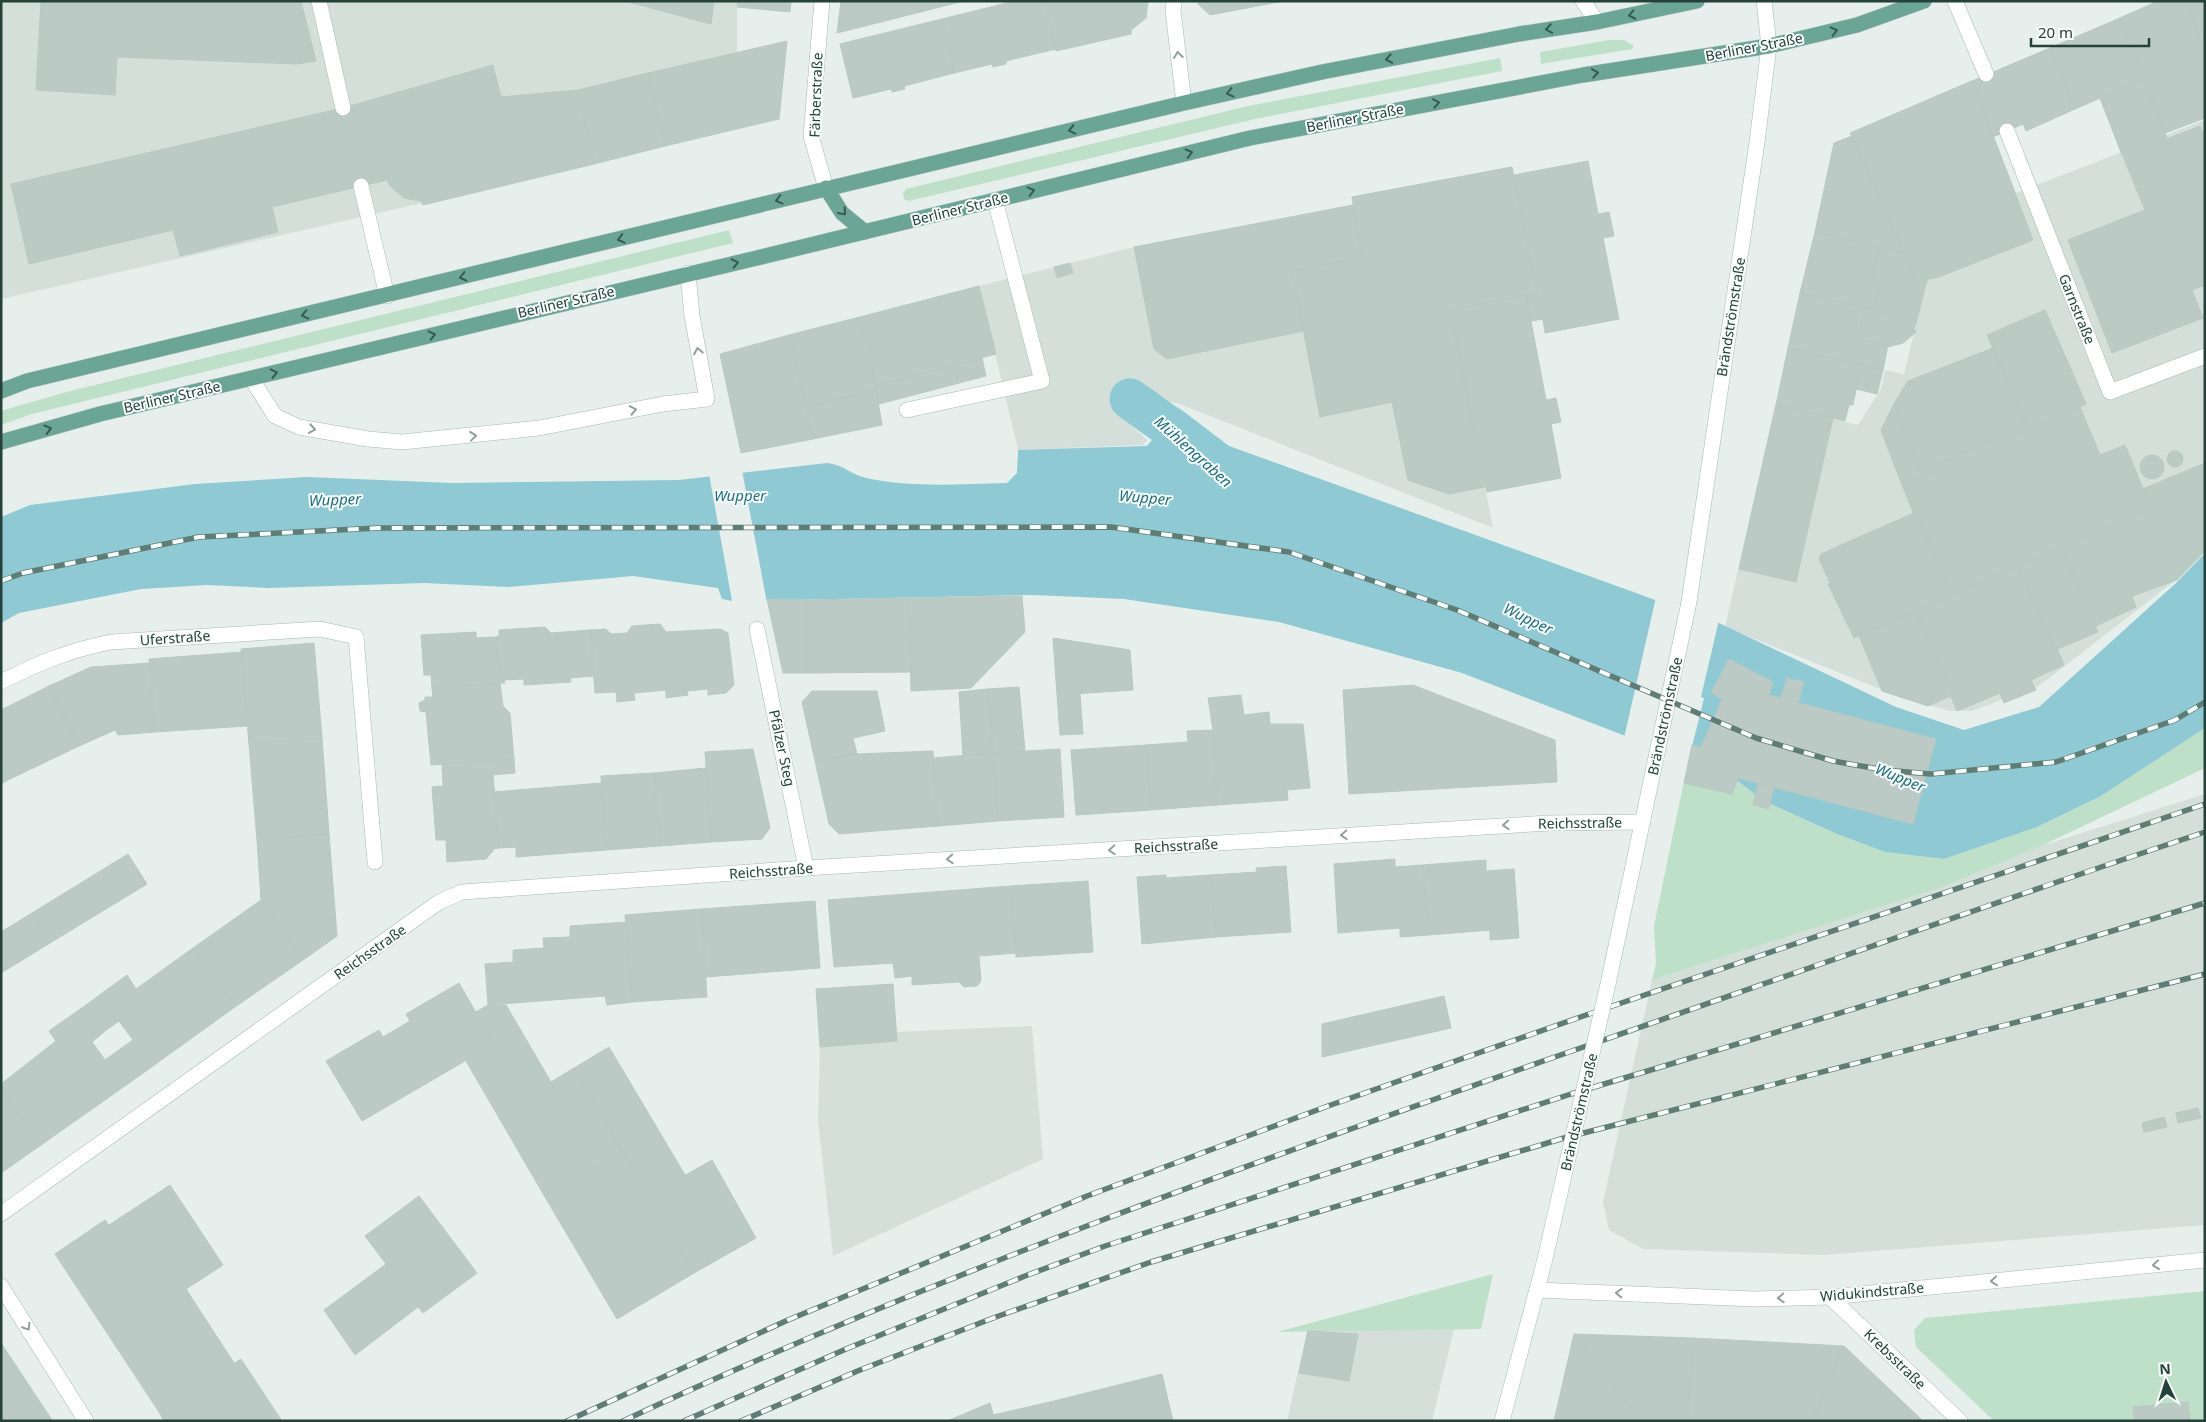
<svg xmlns="http://www.w3.org/2000/svg" width="2206" height="1422" viewBox="0 0 2206 1422" font-family="'Noto Sans',sans-serif">
<style>
.built{fill:#d4dfda}
.green{fill:#bfe0c8}
.water{fill:#8ec9d4}
.pier{fill:#e6efeb}
.lines{fill:none;stroke-linecap:round;stroke-linejoin:round}
.canal{stroke:#8ec9d4;stroke-width:41}
.building{fill:#bbcac4;stroke:#b8c9c2}
.service-casing{stroke:#a8b8b2;stroke-width:16}
.minor-casing{stroke:#a8b8b2;stroke-width:16}
.secondary-casing{stroke:#a4bbb3;stroke-width:16}
.primary-casing{stroke:#c2cac8;stroke-width:16}
.service{stroke:#fff;stroke-width:15}
.minor{stroke:#fff;stroke-width:15}
.secondary{stroke:#fff;stroke-width:15}
.primary{stroke:#6aa596;stroke-width:15}
.rail-casing{stroke:#5f7d75;stroke-width:5.5}
.rail{stroke:#f7fbf9;stroke-width:4;stroke-dasharray:11;stroke-linecap:butt}
.secondary-bridge-casing{stroke:#a4bbb3;stroke-width:16;stroke-linecap:butt}
.secondary-bridge{stroke:#fff;stroke-width:15}
.oneway{stroke:#365b51}
.oneway2{stroke:#92a09c}
.labels{text-anchor:middle;stroke-width:4;stroke-linejoin:round;paint-order:stroke}
.street-label{font-size:14px;fill:#24423a;stroke:#f7fbf9}
.water-label{font-size:15px;font-style:italic;fill:#1c6f80;stroke:#f7fbf9}
</style>
<rect width="100%" height="100%" fill="#e6efeb"/>
<!-- built -->
<g class="built">
<path d="M1,1H737V52L578,90L594,164L1,299Z"/>
<path d="M1972,80L2016,193L2205,120V549L2177,579L2039,686L1972,711H1951L1905,699L1725,627L1775,405L1858,425L1881,389L1885,370L1904,374L1927,280L1916,281L1851,133Z"/>
<path d="M1512,167L1537,292L1450,310L1493,528L1180,404L1163,400L1151,389L1139,388L1122,409L1123,417L1147,440L1143,445L1018,450L979,286L1134,247L1353,205L1352,197Z"/>
<path d="M2205,794V1225L1824,1255L1643,1249L1609,1230L1603,1202L1652,980L1943,887L2041,846Z"/>
<path d="M893,984L896,1032L1032,1026L1043,1159L833,1256L818,1120L820,1047L816,989Z"/>
<path d="M1454,1329L1432,1421H1287L1307,1331Z"/>
</g>
<!-- green -->
<g class="green">
<path d="M1609,40H1624L1634,46L1632,49L1541,64L1540,52Z"/>
<path d="M1500,58L1502,71L1255,119L909,201L904,199L903,193L906,189L1248,106Z"/>
<path d="M729,230L733,243L32,414L1,425V411L66,392Z"/>
<path d="M2205,728V768L2041,846L1943,887L1652,980L1656,964L1654,926L1690,752L1705,756L1764,801L1837,834L1885,852L1944,859L2037,827L2101,796Z"/>
<path d="M1493,1274L1481,1329L1277,1332Z"/>
<path d="M2205,1291V1421H1994L1916,1347L1914,1330L1925,1318Z"/>
</g>
<!-- water -->
<path class="water" d="M1179,408L1229,446L1719,623L1896,707L1964,730L2039,707L2176,583L2205,553V728L2101,796L2037,827L1944,859L1885,852L1837,834L1764,801L1705,756L1623,735L1462,673L1279,622L1124,599L1034,595L732,601L722,599L718,588L633,576L509,587L424,583L269,588L207,585L141,589L19,613L1,623V517L30,505L195,484L307,477L452,483L679,480L827,463C844,465 852,475 866,478C912,488 960,484 1007,483L1017,473L1018,450L1147,446Z"/>
<!-- pier -->
<g class="pier">
<path d="M742,470L767,603L733,604L732,601L709,474Z"/>
<path d="M1656,597L1719,620L1701,697L1704,698L1690,755L1624,738Z"/>
</g>
<g class="lines">
<!-- canal -->
<path class="canal" d="M1130,399L1165,424L1207,464"/>
</g>
<!-- building -->
<g class="building">
<path d="M41,1H301L316,61L297,64L117,57L115,95L36,90Z"/>
<path d="M625,1H714L711,24Z"/>
<path d="M738,1H791L790,12L737,7Z"/>
<path d="M841,1H964L837,33Z"/>
<path d="M1015,1H1045L1056,49L1006,61V64L993,67L992,64L954,73L942,19Z"/>
<path d="M1045,1H1148L1146,18L1131,30V34L1056,51Z"/>
<path d="M1198,1H1284L1210,15L1198,4Z"/>
<path d="M2158,1H2185L2205,51V118L2165,133L2120,18Z"/>
<path d="M2185,1H2205V51Z"/>
<path d="M2120,18L2144,79L2075,109L2050,48Z"/>
<path d="M942,19L954,73L904,86L905,89L892,92L891,89L853,98L840,44Z"/>
<path d="M787,41L779,119L665,146L648,73Z"/>
<path d="M2050,48L2075,109L2026,131L2023,124L1993,137L1972,81Z"/>
<path d="M493,65L501,97L578,90L594,164L423,205L421,201L404,198L390,186L387,180L272,207L278,232L180,256L173,230L29,264L11,184L343,108Z"/>
<path d="M648,73L665,146L594,164L578,90Z"/>
<path d="M2144,79L2167,138L2122,155L2100,98Z"/>
<path d="M1972,81L2033,240L1936,278L1916,281L1850,133Z"/>
<path d="M2200,126L2205,137V285L2192,290L2203,318L2112,353L2068,240L2145,210L2123,156Z"/>
<path d="M1852,136L1904,253L1815,232L1834,143Z"/>
<path d="M1588,161L1598,214L1609,212L1614,236L1603,238L1619,319L1545,333L1543,319L1531,321L1526,295L1537,293L1514,175Z"/>
<path d="M1512,167L1537,293L1450,310L1485,487L1449,494L1408,480L1392,402L1320,417L1292,271L1362,257L1352,197Z"/>
<path d="M1353,205L1362,257L1292,271L1304,331L1167,359L1154,349L1134,247Z"/>
<path d="M1815,232L1880,247L1871,282L1879,286L1873,310L1800,293Z"/>
<path d="M1880,247L1904,253L1916,281L1927,280L1917,320L1873,310L1879,286L1871,282Z"/>
<path d="M1070,263L1073,273L1057,278L1054,267Z"/>
<path d="M979,286L996,354L875,386L872,363L877,361L856,318Z"/>
<path d="M1800,293L1865,308L1858,339L1888,345L1883,370L1788,348Z"/>
<path d="M1526,295L1546,400L1556,398L1561,422L1551,424L1561,478L1487,492L1450,310Z"/>
<path d="M1865,308L1917,320L1914,329L1916,332L1903,343L1888,347V345L1858,339Z"/>
<path d="M2045,310L2086,404L2028,430L1987,335Z"/>
<path d="M856,318L877,361L872,363L876,390L806,407L789,335Z"/>
<path d="M789,335L813,439L741,453L720,354Z"/>
<path d="M1788,348L1861,365L1853,405H1849L1845,421L1776,405Z"/>
<path d="M1993,348L2028,430L2003,441L2001,436L1932,467L1934,472L1922,477L1894,404L1908,381Z"/>
<path d="M982,358L986,376L879,404L875,386Z"/>
<path d="M1861,365L1883,370L1877,394L1856,389Z"/>
<path d="M876,390L882,425L813,439L806,407Z"/>
<path d="M1894,404L1922,477L1902,485L1881,430Z"/>
<path d="M1776,405L1833,418L1796,582L1739,569Z"/>
<path d="M2080,407L2100,455L2125,445L2151,508L1952,595L1916,512L1914,514L1902,485L1934,472L1932,467L2001,436L2003,441Z"/>
<circle cx="2175" cy="459" r="8"/>
<circle cx="2152" cy="467" r="12"/>
<path d="M2205,463V551L2177,580L2132,596L2136,607L2096,626L2061,547L2151,508L2143,489Z"/>
<path d="M1916,512L1952,595L1854,638L1828,584L1830,583L1819,559L1821,554Z"/>
<path d="M2061,547L2098,632L2055,650L2018,566Z"/>
<path d="M2018,566L2055,650L2057,649L2064,665L2031,680L2036,690L2004,703L2000,693L1957,711L1951,697L1953,695L1916,611Z"/>
<path d="M1022,596L1025,632L971,688L911,691L909,598Z"/>
<path d="M909,598L911,672L807,673V600Z"/>
<path d="M767,599L807,600V673H783Z"/>
<path d="M1916,611L1953,695L1928,706L1882,691L1859,636Z"/>
<path d="M660,624L666,632L720,629L728,633L734,685L726,693L708,695V689L687,691L688,695L666,698V690L634,693L635,700L617,702L616,692L595,693L590,630L606,629L611,634L627,633L632,626Z"/>
<path d="M545,627L551,633L590,630L594,676L570,678L571,682L524,685V679L504,680L505,683H500L496,637L499,636V630Z"/>
<path d="M476,632V638L496,637L500,683L432,688L431,675H424L421,635Z"/>
<path d="M1053,638L1130,650L1133,690L1057,695Z"/>
<path d="M314,643L322,738L249,744L241,649Z"/>
<path d="M242,652L247,726L155,732L149,659Z"/>
<path d="M1729,659L1773,682L1769,695L1936,739L1913,824L1738,778L1732,794L1684,783L1692,745L1701,747L1722,699L1711,693Z"/>
<path d="M150,663L155,732L118,735L115,730L79,746L49,686L91,667Z"/>
<path d="M1787,678L1804,682L1798,703L1781,698Z"/>
<path d="M500,683L503,706L510,713L514,759L431,765L426,712L420,711L419,703L425,700V697H433L432,688Z"/>
<path d="M1413,685L1555,740L1557,782L1349,794L1343,690Z"/>
<path d="M49,686L79,746L8,780L1,767V710Z"/>
<path d="M1019,687L1025,751L993,753L988,689Z"/>
<path d="M988,689L993,753L963,756L959,692Z"/>
<path d="M812,691H877L885,731L853,738L857,754L815,761L802,702Z"/>
<path d="M1080,694L1083,734L1060,735L1057,695Z"/>
<path d="M1241,695L1244,715L1269,712L1270,724H1303L1310,788L1287,790L1288,800L1217,805L1213,730L1208,698Z"/>
<path d="M1213,730L1217,805L1151,810L1146,745L1188,742L1187,731Z"/>
<path d="M322,738L329,834L257,840L249,744Z"/>
<path d="M1146,745L1151,810L1076,815L1071,750Z"/>
<path d="M753,749L770,828L762,839L711,842L705,752Z"/>
<path d="M1060,749L1064,817L998,821L993,753Z"/>
<path d="M933,751L938,826L839,834L829,824L815,761L857,754Z"/>
<path d="M993,753L998,821L938,826L933,758Z"/>
<path d="M514,759L515,773L493,775L499,848L493,849V851L486,859L447,862L446,840H436L432,787L443,786L442,764Z"/>
<path d="M1,767L8,780L1,784Z"/>
<path d="M706,768L711,842L660,846L654,773Z"/>
<path d="M654,773L660,846L606,850L601,776Z"/>
<path d="M601,783L606,850L516,857V847L499,848L494,792Z"/>
<path d="M1758,783L1774,787L1769,809L1753,805Z"/>
<path d="M329,834L337,936L303,960L261,900L257,840Z"/>
<path d="M128,854L147,884L50,943L32,913Z"/>
<path d="M1395,859V867L1423,865L1429,935L1400,937V928L1338,933L1334,864Z"/>
<path d="M1486,860V871L1514,869L1519,938L1490,940V930L1429,935L1423,865Z"/>
<path d="M1286,866L1291,932L1216,937L1210,875L1257,872L1256,868Z"/>
<path d="M1166,875V878L1210,875L1216,937L1142,944L1137,877Z"/>
<path d="M1088,881L1093,952L1016,957L1011,886Z"/>
<path d="M1011,886L1016,953L979,956L981,981L977,986L964,987L959,982L912,985V976L895,978L893,963L834,967L828,900Z"/>
<path d="M261,900L303,960L235,1007L193,948Z"/>
<path d="M815,901L820,968L706,977L701,909Z"/>
<path d="M701,909L707,997L632,1002L625,915Z"/>
<path d="M32,913L50,943L1,973V932Z"/>
<path d="M626,922L632,1002L607,1005L605,996L488,1005L485,964L513,962V950L544,948L543,938L570,937V926Z"/>
<path d="M193,948L235,1007L139,1076L120,1049L133,1040L119,1021L105,1031L86,1005L127,975L136,989Z"/>
<path d="M459,983L494,1044L362,1121L326,1061L379,1030L383,1037L410,1021L406,1014Z"/>
<path d="M893,984L897,1041L820,1047L816,989Z"/>
<path d="M1444,996L1451,1028L1322,1057V1024Z"/>
<path d="M86,1005L105,1031L92,1042L105,1060L120,1049L139,1076L41,1145L1,1090V1084L56,1041L49,1031Z"/>
<path d="M488,1005H506L551,1082L574,1068L623,1151L545,1197L466,1061L494,1044L476,1012Z"/>
<path d="M609,1047L685,1175L649,1196L574,1068Z"/>
<path d="M1,1090L41,1145L1,1173Z"/>
<path d="M2198,1108L2201,1118L2178,1123L2176,1113Z"/>
<path d="M2164,1117L2167,1127L2144,1132L2142,1123Z"/>
<path d="M623,1151L694,1273L617,1319L545,1197Z"/>
<path d="M712,1160L756,1238L694,1273L649,1196Z"/>
<path d="M170,1185L223,1265L186,1289L234,1363L159,1412L55,1254L105,1220L109,1225Z"/>
<path d="M419,1196L477,1273L423,1313L365,1236Z"/>
<path d="M386,1264L418,1307L355,1355L324,1310Z"/>
<path d="M1308,1331L1358,1334L1349,1381L1299,1373Z"/>
<path d="M1574,1334L1641,1421H1554Z"/>
<path d="M1574,1334L1693,1338L1688,1421H1641Z"/>
<path d="M1693,1338L1844,1346L1812,1421H1688Z"/>
<path d="M1,1343L52,1420L51,1421H1Z"/>
<path d="M1844,1346L1923,1421H1812Z"/>
<path d="M241,1359L282,1421H164L159,1412Z"/>
<path d="M1162,1374L1173,1421H1054L1050,1402Z"/>
<path d="M1050,1402L1054,1421H995L993,1415Z"/>
<path d="M2188,1402L2190,1421H2134L2133,1407Z"/>
<path d="M990,1403L995,1421H947Z"/>
</g>
<g class="lines">
<!-- service casing -->
<g class="service-casing">
<g id="service">
<path d="M319,1L343,108"/>
<path d="M1955,1L1986,74"/>
<path d="M2007,131L2110,392L2205,356"/>
<path d="M361,186L387,296"/>
<path d="M251,378L275,416L299,427L368,439L402,442L539,428L663,404L707,399L692,316L688,273"/>
<path d="M907,410L1042,381L995,200"/>
<path d="M356,637L375,862"/>
</g>
</g>
<!-- minor casing -->
<g class="minor-casing">
<g id="minor">
<path d="M822,1L811,136L826,188"/>
<path d="M1174,1L1173,11L1184,103"/>
<path d="M1583,1L1597,22"/>
<path d="M757,629L806,868"/>
<path d="M1,682C38,663 70,650 111,642L320,629L356,637"/>
<path d="M1,1214L439,902L462,892L806,868L1549,823L1643,822"/>
<path d="M1,1286L86,1421"/>
<path d="M1537,1290L1755,1299L1830,1297L2205,1260"/>
<path d="M1830,1297L1960,1421"/>
</g>
</g>
<!-- secondary casing -->
<g class="secondary-casing">
<g id="secondary">
<path d="M1608,984L1689,602L1757,142L1769,46L1764,1"/>
<path d="M1502,1421L1544,1263"/>
</g>
</g>
<!-- primary casing -->
<g class="primary-casing">
<g id="primary">
<path d="M826,188L842,213L865,232"/>
<path d="M1,391L27,381L1184,103L1322,72L1519,34L1597,22L1697,1"/>
<path d="M1,442L100,414L757,258L1250,138L1583,75L1769,46L1857,25L1924,1"/>
</g>
</g>
<!-- service -->
<use href="#service" class="service"/>
<!-- minor -->
<use href="#minor" class="minor"/>
<!-- secondary -->
<use href="#secondary" class="secondary"/>
<!-- primary -->
<use href="#primary" class="primary"/>
<!-- rail casing -->
<g class="rail-casing">
<g id="rail">
<path d="M1,581L23,573L199,537L378,528L1111,527L1289,552L1457,610L1756,738L1833,761L1884,770L1931,774L2056,762L2175,720L2205,702"/>
<path d="M567,1421L788,1320L1087,1196L1328,1106L1589,1014L2205,804"/>
<path d="M623,1421C939,1273 1267,1157 1595,1043C1798,972 2001,900 2205,832"/>
<path d="M684,1421L846,1349L1025,1276L1105,1246L1571,1094L2205,903"/>
<path d="M741,1421L860,1370L993,1318L1151,1262L1564,1138L2205,974"/>
</g>
</g>
<!-- rail -->
<use href="#rail" class="rail"/>
<!-- secondary-bridge casing -->
<g class="secondary-bridge-casing">
<path id="secondary-bridge" d="M1544,1263L1608,984"/>
</g>
<!-- secondary-bridge -->
<use href="#secondary-bridge" class="secondary-bridge"/>
</g>
<!-- one-way arrows -->
<defs><path id="oneway-chevron" d="M-2-3.5L2.5 0L-2 3.5" fill="none" stroke-width="1.6" stroke-linecap="round" stroke-linejoin="round" transform="scale(1.25)"/></defs>
<g class="oneway">
<use href="#oneway-chevron" transform="translate(1632 15) rotate(168)"/>
<use href="#oneway-chevron" transform="translate(1549 29) rotate(171)"/>
<use href="#oneway-chevron" transform="translate(1834 31) rotate(-14)"/>
<use href="#oneway-chevron" transform="translate(1389 59) rotate(169)"/>
<use href="#oneway-chevron" transform="translate(1595 73) rotate(-9)"/>
<use href="#oneway-chevron" transform="translate(1230 93) rotate(167)"/>
<use href="#oneway-chevron" transform="translate(1436 103) rotate(-11)"/>
<use href="#oneway-chevron" transform="translate(1072 130) rotate(167)"/>
<use href="#oneway-chevron" transform="translate(1189 153) rotate(-14)"/>
<use href="#oneway-chevron" transform="translate(1031 191) rotate(-14)"/>
<use href="#oneway-chevron" transform="translate(779 200) rotate(165)"/>
<use href="#oneway-chevron" transform="translate(843 212) rotate(49)"/>
<use href="#oneway-chevron" transform="translate(621 239) rotate(166)"/>
<use href="#oneway-chevron" transform="translate(735 263) rotate(-12)"/>
<use href="#oneway-chevron" transform="translate(463 277) rotate(166)"/>
<use href="#oneway-chevron" transform="translate(305 315) rotate(167)"/>
<use href="#oneway-chevron" transform="translate(432 335) rotate(-13)"/>
<use href="#oneway-chevron" transform="translate(274 373) rotate(-13)"/>
<use href="#oneway-chevron" transform="translate(48 429) rotate(-16)"/>
</g>
<g class="oneway2">
<use href="#oneway-chevron" transform="translate(1178 55) rotate(-97)"/>
<use href="#oneway-chevron" transform="translate(698 351) rotate(-101)"/>
<use href="#oneway-chevron" transform="translate(633 410) rotate(-11)"/>
<use href="#oneway-chevron" transform="translate(312 429) rotate(10)"/>
<use href="#oneway-chevron" transform="translate(473 436) rotate(-6)"/>
<use href="#oneway-chevron" transform="translate(1506 825) rotate(177)"/>
<use href="#oneway-chevron" transform="translate(1344 835) rotate(177)"/>
<use href="#oneway-chevron" transform="translate(1112 850) rotate(177)"/>
<use href="#oneway-chevron" transform="translate(950 859) rotate(177)"/>
<use href="#oneway-chevron" transform="translate(2156 1265) rotate(174)"/>
<use href="#oneway-chevron" transform="translate(1994 1281) rotate(174)"/>
<use href="#oneway-chevron" transform="translate(1619 1293) rotate(-178)"/>
<use href="#oneway-chevron" transform="translate(1781 1298) rotate(178)"/>
<use href="#oneway-chevron" transform="translate(27 1327) rotate(58)"/>
</g>
<g class="labels">
<!-- street labels -->
<g class="street-label">
<text transform="translate(1754 47) rotate(-11)" y="5">Berliner Straße</text>
<text transform="translate(816 95) rotate(-88)" y="5">Färberstraße</text>
<text transform="translate(1355 118) rotate(-11)" y="5">Berliner Straße</text>
<text transform="translate(960 209) rotate(-14)" y="5">Berliner Straße</text>
<text transform="translate(566 302) rotate(-13)" y="5">Berliner Straße</text>
<text transform="translate(2077 309) rotate(68)" y="5">Garnstraße</text>
<text transform="translate(1731 317) rotate(-81)" y="5">Brändströmstraße</text>
<text transform="translate(172 397) rotate(-13)" y="5">Berliner Straße</text>
<text transform="translate(175 638) rotate(-4)" y="5">Uferstraße</text>
<text transform="translate(1665 716) rotate(-78)" y="5">Brändströmstraße</text>
<text transform="translate(782 748) rotate(78)" y="5">Pfälzer Steg</text>
<text transform="translate(1580 823) rotate(-1)" y="5">Reichsstraße</text>
<text transform="translate(1176 846) rotate(-3)" y="5">Reichsstraße</text>
<text transform="translate(771 871) rotate(-4)" y="5">Reichsstraße</text>
<text transform="translate(370 952) rotate(-35)" y="5">Reichsstraße</text>
<text transform="translate(1579 1112) rotate(-77)" y="5">Brändströmstraße</text>
<text transform="translate(1872 1292) rotate(-5)" y="5">Widukindstraße</text>
<text transform="translate(1895 1359) rotate(44)" y="5">Krebsstraße</text>
</g>
<!-- water labels -->
<g class="water-label">
<text transform="translate(1193 452) rotate(42)" y="5">Mühlengraben</text>
<text x="740" y="501">Wupper</text>
<text transform="translate(1145 498) rotate(5)" y="5">Wupper</text>
<text transform="translate(335 500) rotate(-2)" y="5">Wupper</text>
<text transform="translate(1528 619) rotate(26)" y="5">Wupper</text>
<text transform="translate(1900 778) rotate(22)" y="5">Wupper</text>
</g>
</g>
<!-- border -->
<rect width="2206" height="1422" fill="none" stroke="#24423a" stroke-width="5"/>
<!-- north arrow -->
<g transform="translate(2166 1382) rotate(356)" stroke="#f7fbf9" stroke-width="4" paint-order="stroke">
<path d="M0-4L9 19L0 12L-9 19Z" fill="#24423a"/>
<text y="-8" font-size="14" font-weight="bold" text-anchor="middle" fill="#24423a">N</text>
</g>
<!-- scale -->
<path d="M2031 38v8h118v-8" fill="none" stroke="#24423a" stroke-width="2.5"/>
<text x="2038" y="38" font-size="15" fill="#24423a" stroke="#f7fbf9" stroke-width="4" paint-order="stroke">20 m</text>
</svg>
